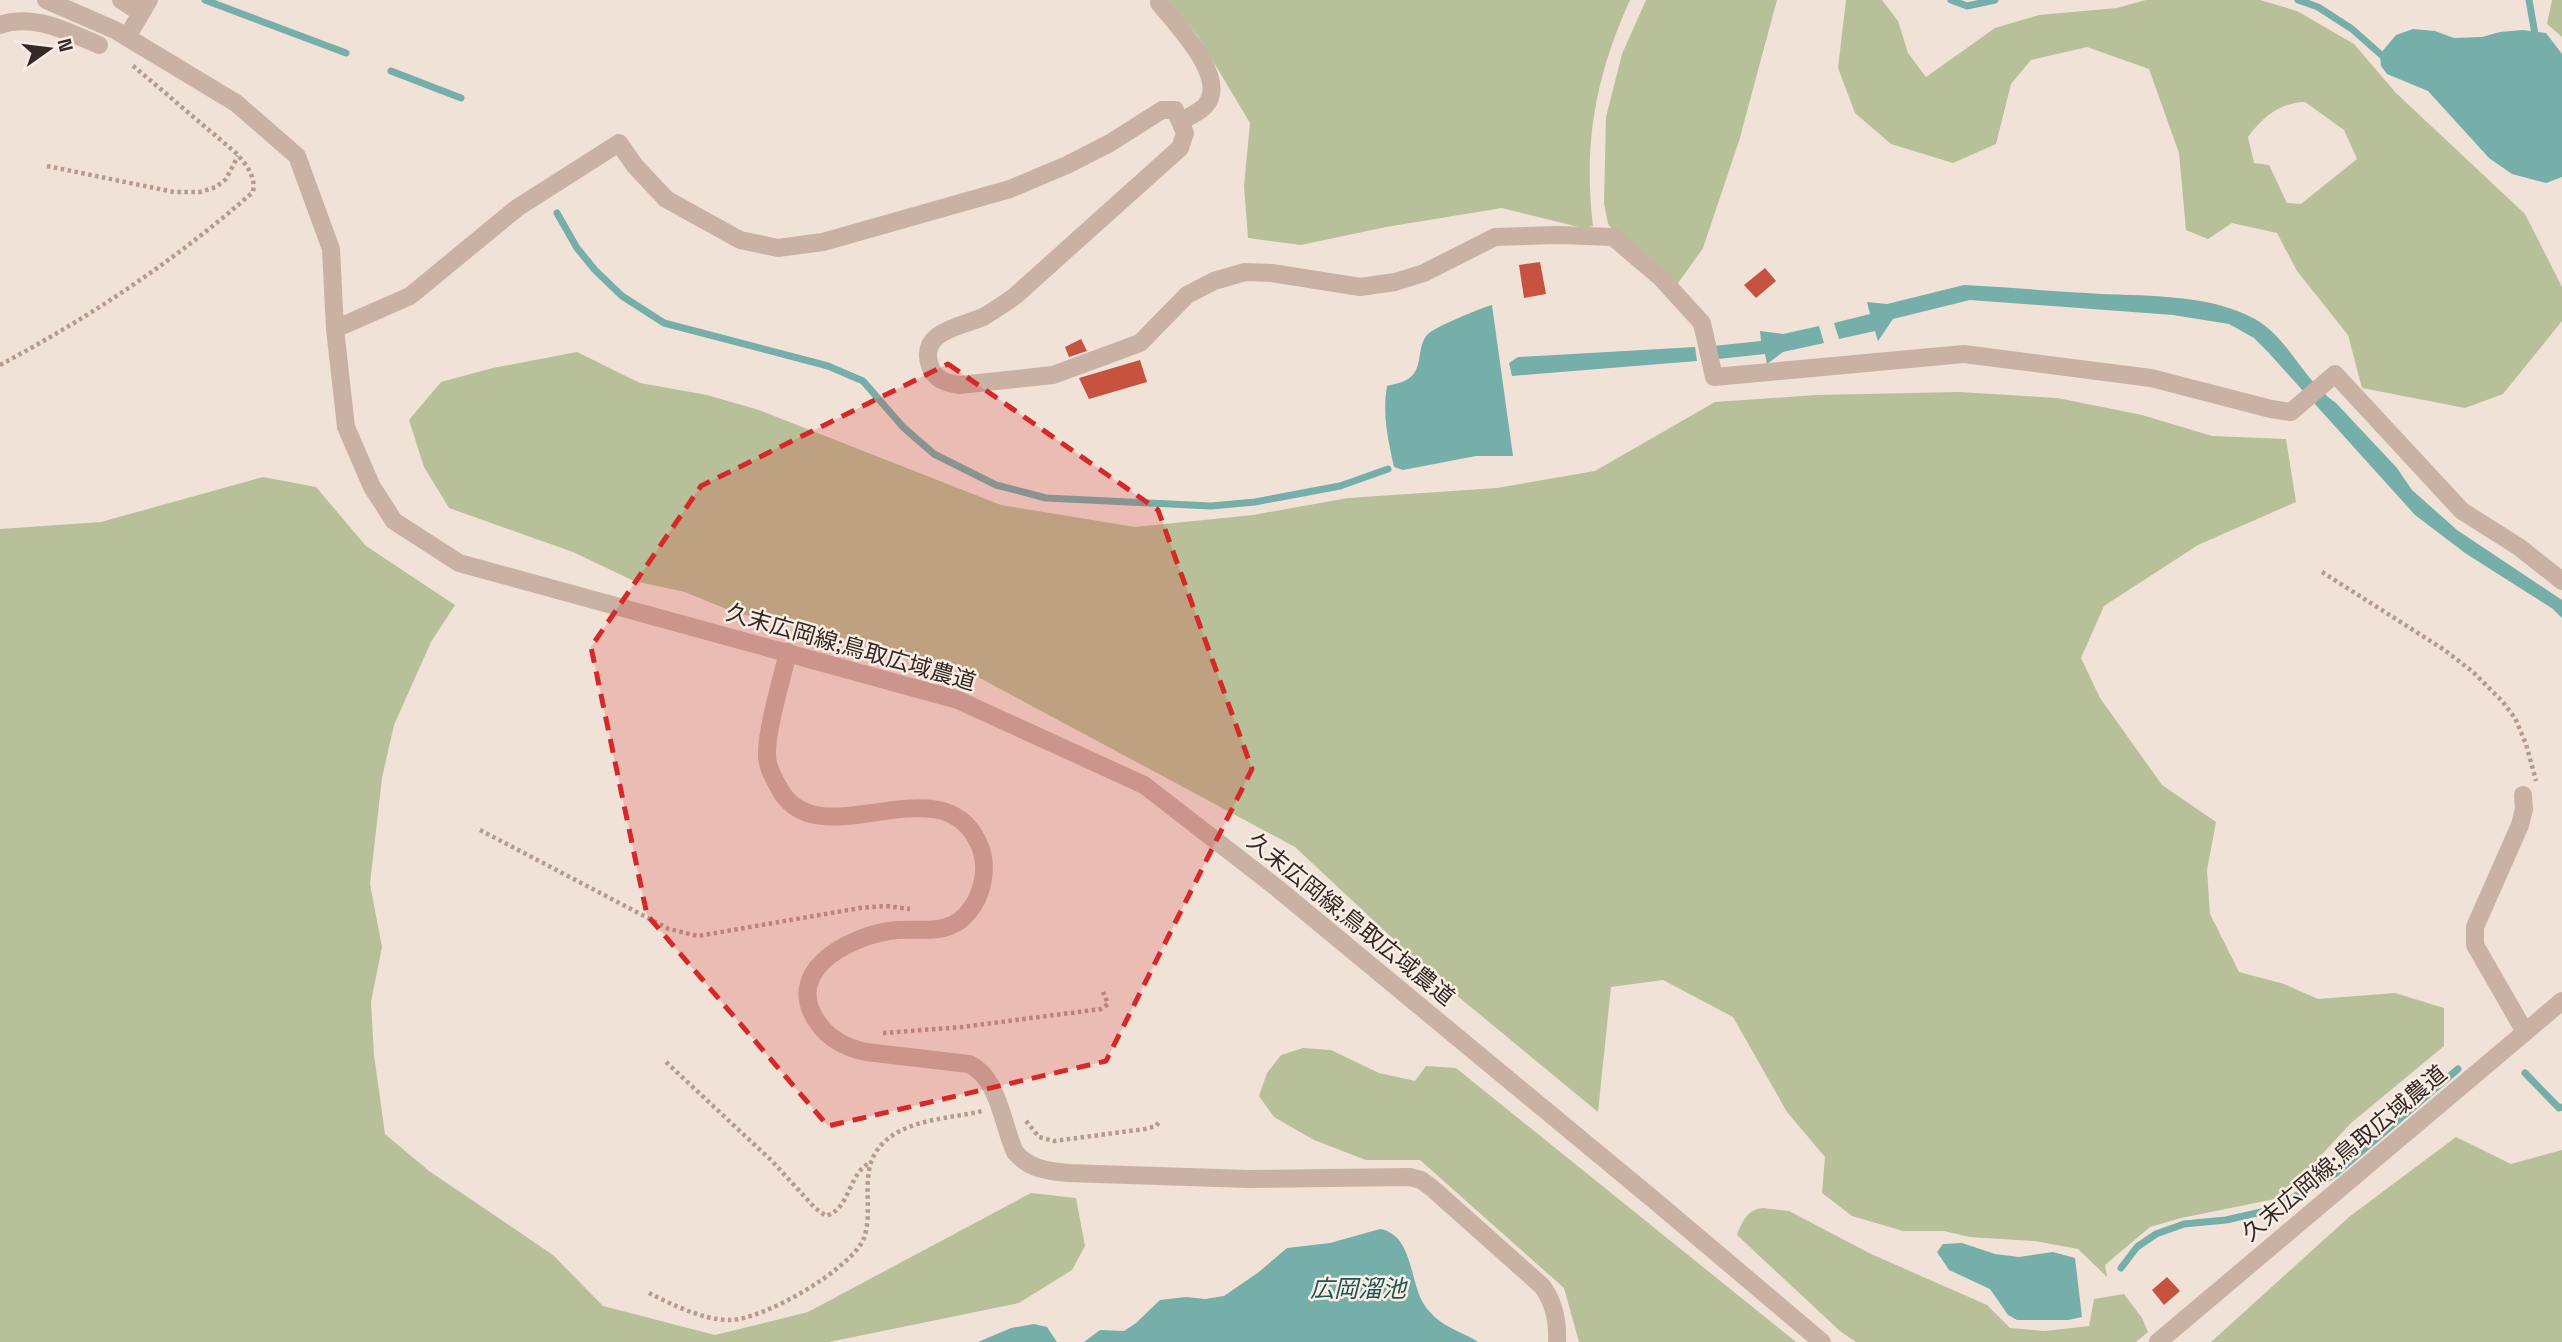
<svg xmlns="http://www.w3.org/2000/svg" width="2562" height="1342" viewBox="0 0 2562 1342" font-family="'Space Grotesk','Noto Sans JP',sans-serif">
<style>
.green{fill:#b7c098;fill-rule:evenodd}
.water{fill:#76aeaa}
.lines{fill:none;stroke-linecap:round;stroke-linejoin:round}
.stream{stroke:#76aeaa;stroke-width:7}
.building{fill:#c75240}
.path{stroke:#b59a8e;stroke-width:4.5;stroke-dasharray:3.5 3.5;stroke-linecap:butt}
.minor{stroke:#c9b1a4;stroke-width:18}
.tertiary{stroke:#c9b1a4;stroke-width:18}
.marked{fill:#d62828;fill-opacity:0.2;stroke:#d62828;stroke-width:5;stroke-dasharray:14 9;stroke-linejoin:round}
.labels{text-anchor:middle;stroke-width:5;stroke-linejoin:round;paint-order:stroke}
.street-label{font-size:23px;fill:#342926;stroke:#f9ede4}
.water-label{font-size:24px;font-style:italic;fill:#1b5553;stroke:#f9ede4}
</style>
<rect width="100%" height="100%" fill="#f1e2d8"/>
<!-- green -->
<g class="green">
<path d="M1168,0H1630C1596,75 1583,143 1593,226L1583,228L1502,208L1386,227L1301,245L1248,238L1244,186L1250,123L1198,36Z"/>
<path d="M1646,0H1777L1739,141L1703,248L1676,286L1650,257L1619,236L1608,224L1604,203L1606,117L1622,54Z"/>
<path d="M1846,0H1882L1898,21L1908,53L1926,77L1995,28L2039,15L2117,8L2146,0H2260L2297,11L2354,44L2396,93L2525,214L2562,287V321L2503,394L2465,408L2362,388L2348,335L2297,271L2277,233L2232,223L2208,239L2186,230L2179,153L2149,69L2087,47L2031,60L2011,84L1996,144L1953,163L1891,144L1855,113L1838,68ZM2305,102L2344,130L2357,159L2301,204L2287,203L2269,165L2254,163L2248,137C2263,117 2279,103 2305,102Z"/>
<path d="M2552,0H2562V37L2547,24Z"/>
<path d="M577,352L640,383L707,395L759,410L1001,505L1135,527L1253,515L1348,498L1497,488L1595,471L1715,402L1816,395L1959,392L2057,398L2142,415L2212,436L2286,439L2296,502L2198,545L2104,606L2081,658L2100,698L2162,785L2216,822L2207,870L2210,914L2239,972L2284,984L2318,999L2395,993L2444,1008V1046L2351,1123L2299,1179L2275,1199L2181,1218L2150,1227L2105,1265L2107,1277L2078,1249L2035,1241L1969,1237L1944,1231H1903L1852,1216L1822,1193L1825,1157L1787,1112L1733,1017L1663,980L1611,987L1598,1112L1432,975L1295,847L978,677L805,627L736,613L685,592L634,581L573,552L449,508L424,467L409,420L441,382L493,368Z"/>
<path d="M263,477L316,487L366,546L455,605L431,642L394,725L382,778L370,884L382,947L371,1002L374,1055L385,1134L429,1171L553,1255L603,1306L715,1335L808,1312L1031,1193L1076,1198L1085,1246L1072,1270L1019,1303L829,1342H0V529L101,522Z"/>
<path d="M1303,1048L1331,1050L1379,1073L1415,1081L1426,1066L1456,1068L1796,1342H1579L1564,1288L1420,1160H1366L1314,1140L1274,1117L1259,1096L1267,1073L1281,1055Z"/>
<path d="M2456,1137L2511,1164L2562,1150V1342H2211L2349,1217Z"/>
<path d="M1763,1208L1789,1211L1871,1254L1987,1305L2010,1328L2045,1331L2089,1326L2094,1299L2124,1294L2142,1318L2148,1332L2136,1342H1856L1841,1332L1737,1235C1743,1220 1747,1210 1763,1208Z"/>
</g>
<!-- water -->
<g class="water">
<path d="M2413,29L2435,31L2454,38L2482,37L2500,32L2523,30L2546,33L2562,54V177L2546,183L2512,174L2489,158L2428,91L2387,74L2381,66L2380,54L2396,35Z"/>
<path d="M1964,285C2005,287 2046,291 2087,293C2141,297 2205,292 2255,319C2289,338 2304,382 2336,403L2397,468L2412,490L2457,530L2562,600V618L2553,609L2465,553L2415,515L2268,352L2254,338L2229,324L2173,315L1970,300L1893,319L1878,341L1875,331L1839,339L1834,323L1870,314L1867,302L1887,304Z"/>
<path d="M1492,305L1513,456H1476L1403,470L1394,467C1388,439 1382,414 1387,386C1393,384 1403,383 1408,379C1424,369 1416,348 1427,335C1434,327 1481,308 1492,305Z"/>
<path d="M1819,326L1824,343L1783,352L1767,364L1765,354L1718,359L1713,346L1761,341L1760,331L1783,334Z"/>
<path d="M1695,347L1697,361L1512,376L1509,363L1518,357Z"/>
<path d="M1380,1229C1414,1235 1409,1283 1425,1306C1441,1328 1460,1330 1478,1342H1084L1100,1330L1124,1331L1136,1323L1160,1300L1186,1297L1205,1299L1224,1296L1259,1272L1287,1248L1330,1243Z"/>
<path d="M1962,1243L1995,1254L2019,1257L2053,1252L2075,1258L2082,1317L2068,1320H2017L2008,1315L1990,1289L1949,1270L1937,1252L1943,1244Z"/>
<path d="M1034,1324L1047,1327L1057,1342H978L1011,1328Z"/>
</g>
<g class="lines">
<!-- stream -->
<g class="stream">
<path d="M205,0L346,53"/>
<path d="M1951,0L1967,6L1995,0"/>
<path d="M2298,0L2318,7L2352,29L2387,60"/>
<path d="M2529,0L2536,40"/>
<path d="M391,71L461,98"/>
<path d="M557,213L577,248L595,270L622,296L664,323L828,366L863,381L903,427L934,454L996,485L1046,498L1211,506L1255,502L1340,486L1388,469"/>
<path d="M2525,1073L2559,1108L2562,1107"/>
<path d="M2121,1268L2137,1247L2156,1234L2184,1224L2226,1220L2270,1210L2335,1174L2458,1069"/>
</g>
</g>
<!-- building -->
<g class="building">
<path d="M1540,262L1546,294L1524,298L1519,265Z"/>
<path d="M1765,268L1776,281L1756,298L1744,285Z"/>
<path d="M1081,339L1087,351L1069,357L1065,347Z"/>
<path d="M1140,360L1147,382L1089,399L1079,378Z"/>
<path d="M2167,1277L2180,1291L2164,1305L2152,1290Z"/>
</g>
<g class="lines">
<!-- path -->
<g class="path">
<path d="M47,166L174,192H200L216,187L226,179L238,156"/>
<path d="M0,365C90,317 176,260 253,192C256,176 246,164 236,153L131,64"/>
<path d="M2322,572L2443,649L2472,671L2502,701L2515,718L2526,744L2536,781"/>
<path d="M480,830L669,929L698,936L860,908L886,906L910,909"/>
<path d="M883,1033L962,1027L1101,1009L1108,1004L1103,992"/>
<path d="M666,1062L772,1161L815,1208L826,1216C851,1209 848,1171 872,1162"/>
<path d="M1026,1121L1039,1137L1054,1141L1145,1129L1156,1126L1160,1121"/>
<path d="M649,1293C673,1305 703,1320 730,1320C763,1320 852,1269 864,1238C874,1210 859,1174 878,1149C900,1119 949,1119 982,1111"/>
</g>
<!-- minor -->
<g class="minor">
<path d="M121,0L141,13"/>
<path d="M1159,3C1176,24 1230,79 1205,106C1200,112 1189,116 1182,121"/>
<path d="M0,25C35,13 67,32 99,45"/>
<path d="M127,37L149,0"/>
<path d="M335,329L410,296L517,208L619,143L635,166L666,199L740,240L778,248L823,242L1010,189L1067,165L1110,143L1162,110H1175L1185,133L1180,148L1015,296C1005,303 994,311 983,317C961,327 918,331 930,366C935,380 946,383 960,385L1053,375L1140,343L1187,295L1214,281L1245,272L1272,273L1360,287L1395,282L1424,273L1495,237L1559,235L1613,237L1661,278L1702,323L1714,377L1964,354L2151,378L2271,409L2291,412L2335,374L2462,511L2519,547L2562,581"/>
<path d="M788,652C782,679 766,730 767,756C767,766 773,777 778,786C815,863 940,760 978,842C987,860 985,881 977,899C971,910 964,920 952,925C932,934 910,927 889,931C846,938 782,972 818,1023C830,1040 847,1048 866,1052L969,1064C999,1078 1002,1124 1015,1152C1029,1169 1047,1171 1068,1173L1248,1179L1410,1177L1421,1180L1432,1188L1542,1286C1554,1302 1558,1321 1557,1342"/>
<path d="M2523,795L2524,809L2520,825L2475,927V945L2525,1032"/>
</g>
<!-- tertiary -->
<g class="tertiary">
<path d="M46,0L115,30L236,103L297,156L331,249L335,329L346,427L372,487L394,521L459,563L958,700L1144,785L1277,888L1654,1200L1822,1342"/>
<path d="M2158,1342L2562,1001"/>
</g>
</g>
<!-- marked area -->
<path class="marked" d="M948,364L1158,510L1252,769L1106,1061L828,1126L647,915L591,647L701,486Z"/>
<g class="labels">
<!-- street labels -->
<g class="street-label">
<text transform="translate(851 647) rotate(16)" y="8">久末広岡線;鳥取広域農道</text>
<text transform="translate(1351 919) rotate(39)" y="8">久末広岡線;鳥取広域農道</text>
<text transform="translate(2344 1153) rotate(-40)" y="8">久末広岡線;鳥取広域農道</text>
</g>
<!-- water labels -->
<g class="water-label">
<text x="1358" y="1297">広岡溜池</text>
</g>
</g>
<!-- north arrow -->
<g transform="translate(49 49) rotate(76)" stroke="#f9ede4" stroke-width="5" paint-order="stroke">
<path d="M0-5L12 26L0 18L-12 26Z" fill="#342926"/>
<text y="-10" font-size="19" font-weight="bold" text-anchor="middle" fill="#342926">N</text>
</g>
</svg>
